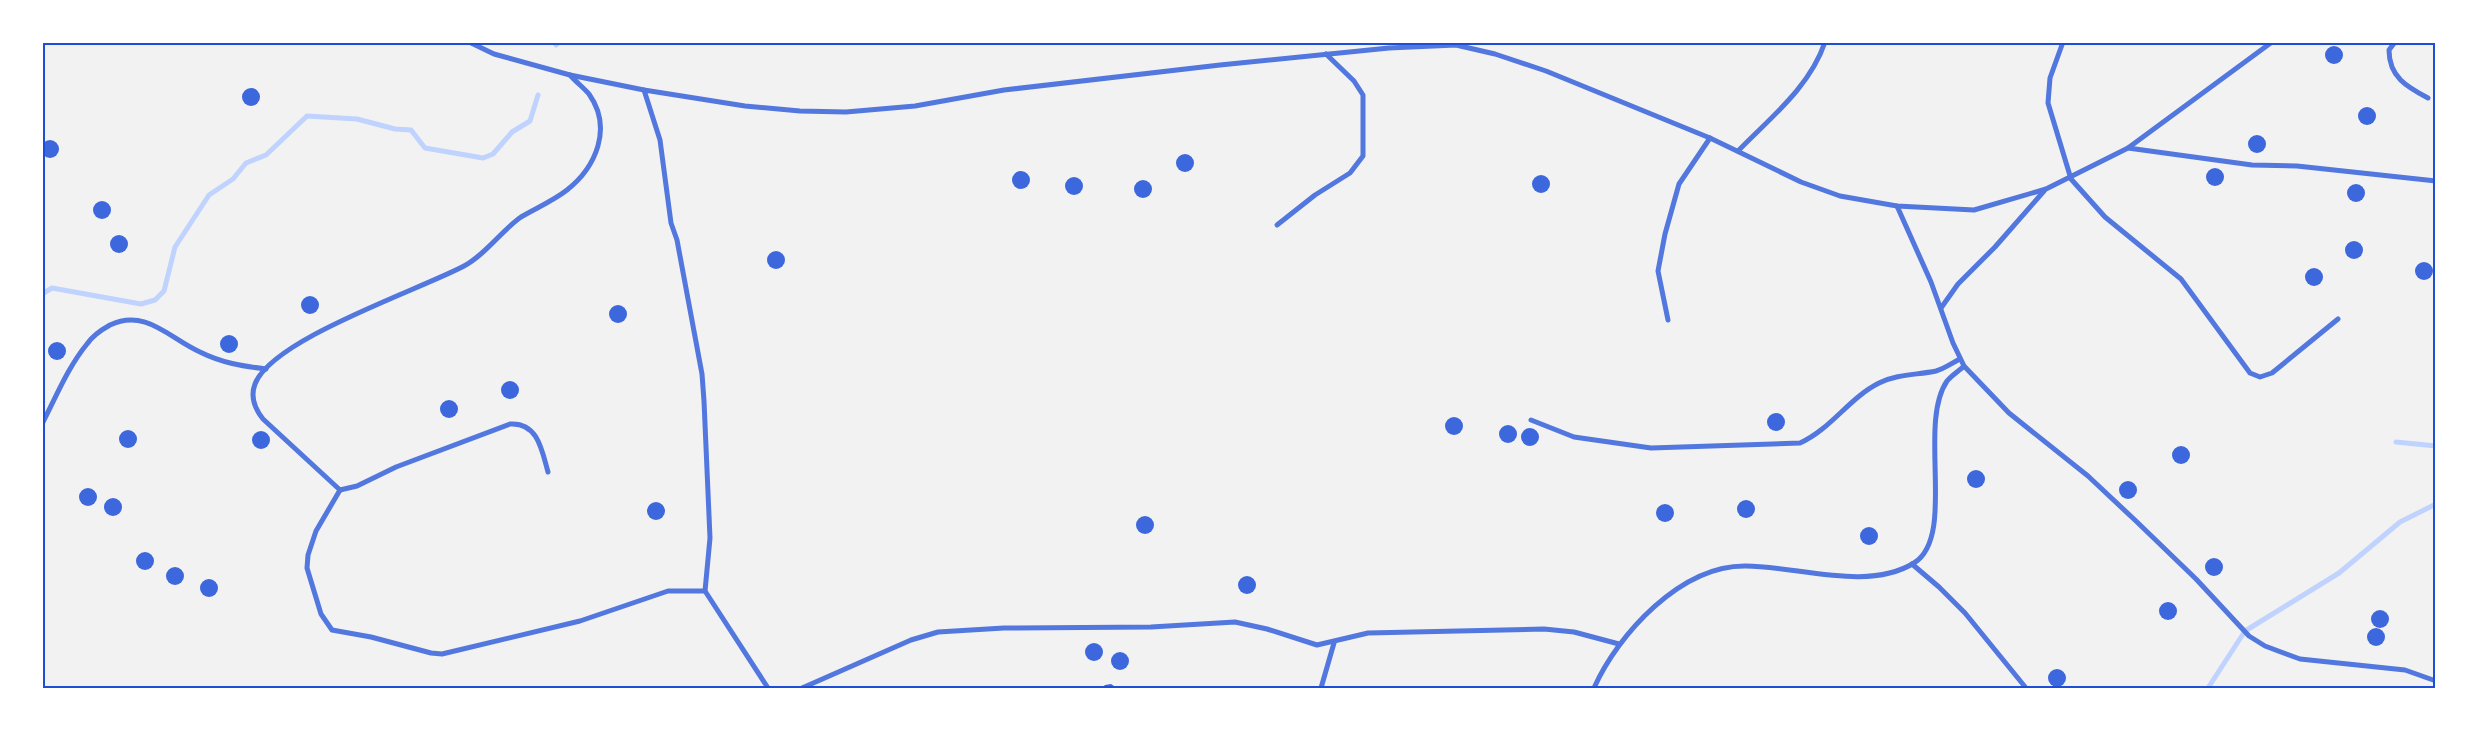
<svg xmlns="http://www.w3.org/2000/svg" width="2478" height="731" viewBox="0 0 2478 731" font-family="Commissioner,sans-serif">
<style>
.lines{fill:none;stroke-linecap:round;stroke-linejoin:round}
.stream{stroke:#bfd3fe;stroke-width:5}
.building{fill:#3d67dc}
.minor{stroke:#5277de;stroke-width:5}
.neatline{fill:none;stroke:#1d4ed8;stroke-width:2}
</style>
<rect width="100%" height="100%" fill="#f2f2f2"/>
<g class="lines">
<!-- stream -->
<g class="stream">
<path d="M556,45L559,42"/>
<path d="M42,294L52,288L141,304L155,300L164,291L175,247L209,195L233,179L246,163L266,155L307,116L357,119L395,129L411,130L425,148L483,158L493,154L512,132L530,121L538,95"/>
<path d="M2396,442L2436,446"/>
<path d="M2208,688L2245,631L2339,573L2400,522L2436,504"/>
</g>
</g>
<!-- building -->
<g class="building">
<circle cx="2334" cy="55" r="9"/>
<circle cx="251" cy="97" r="9"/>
<circle cx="2367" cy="116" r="9"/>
<circle cx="2257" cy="144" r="9"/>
<circle cx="50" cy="149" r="9"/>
<circle cx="1185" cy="163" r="9"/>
<circle cx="2215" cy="177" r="9"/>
<circle cx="1021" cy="180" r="9"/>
<circle cx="1541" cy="184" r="9"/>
<circle cx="1074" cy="186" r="9"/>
<circle cx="1143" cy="189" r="9"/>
<circle cx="2356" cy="193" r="9"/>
<circle cx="102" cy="210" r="9"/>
<circle cx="119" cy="244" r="9"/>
<circle cx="2354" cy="250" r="9"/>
<circle cx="776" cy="260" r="9"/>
<circle cx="2424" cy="271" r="9"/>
<circle cx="2314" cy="277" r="9"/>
<circle cx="310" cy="305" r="9"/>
<circle cx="618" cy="314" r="9"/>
<circle cx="229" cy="344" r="9"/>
<circle cx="57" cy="351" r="9"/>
<circle cx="510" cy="390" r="9"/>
<circle cx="449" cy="409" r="9"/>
<circle cx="1776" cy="422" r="9"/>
<circle cx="1454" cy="426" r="9"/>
<circle cx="1508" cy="434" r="9"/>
<circle cx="1530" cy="437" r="9"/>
<circle cx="128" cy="439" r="9"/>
<circle cx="261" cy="440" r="9"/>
<circle cx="2181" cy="455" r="9"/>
<circle cx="1976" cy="479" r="9"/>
<circle cx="2128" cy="490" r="9"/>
<circle cx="88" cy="497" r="9"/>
<circle cx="113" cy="507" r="9"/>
<circle cx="1746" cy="509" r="9"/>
<circle cx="656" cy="511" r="9"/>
<circle cx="1665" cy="513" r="9"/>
<circle cx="1145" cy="525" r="9"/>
<circle cx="1869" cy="536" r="9"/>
<circle cx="145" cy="561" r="9"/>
<circle cx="2214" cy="567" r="9"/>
<circle cx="175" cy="576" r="9"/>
<circle cx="1247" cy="585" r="9"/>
<circle cx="209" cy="588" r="9"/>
<circle cx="2168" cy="611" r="9"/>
<circle cx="2380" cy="619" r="9"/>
<circle cx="2376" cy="637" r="9"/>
<circle cx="1094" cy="652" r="9"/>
<circle cx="1120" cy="661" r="9"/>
<circle cx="2057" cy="678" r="9"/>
<path d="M1111,684L1117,688H1101L1105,685Z"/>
</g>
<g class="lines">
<!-- minor -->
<g class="minor">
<path d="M469,42L494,54L570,75L644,90L745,106L800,111L846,112L915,106L1004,90L1220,65L1389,48L1456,45L1495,54L1546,71L1710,138L1801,182L1840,196L1897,206L1974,210L2046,189L2128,148L2272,42"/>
<path d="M2063,42L2050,78L2048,103L2071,179L2105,217L2181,279L2250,373L2260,377L2272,373L2338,319"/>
<path d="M2395,42L2389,50C2389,77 2407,87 2428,98"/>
<path d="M42,44L45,42"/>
<path d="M644,90L660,140L671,223L677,240L702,374L704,401L710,538L705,591L768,688"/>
<path d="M2128,148L2252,165L2297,166L2436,181"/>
<path d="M1738,151C1770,118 1810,87 1825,42"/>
<path d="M1897,206L1931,282L1953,343L1964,366L2009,413L2088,476L2137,522L2196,579L2249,636L2265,646L2300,659L2405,670L2436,681"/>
<path d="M1277,225L1315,195L1350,173L1363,156V95L1354,81L1326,54"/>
<path d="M1941,308L1958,284L1995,247L2044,191"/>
<path d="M1668,320L1658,271L1665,234L1679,184L1710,138"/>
<path d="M1531,420L1574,437L1651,448L1800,443C1831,429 1849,398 1879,383C1897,374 1917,375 1936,371C1944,369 1952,363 1960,359"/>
<path d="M42,424C56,397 68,367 87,344C93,335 101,330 110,325C146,308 170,339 200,352C222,363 242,366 266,369"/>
<path d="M548,472C542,451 538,422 510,424L396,467L357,486L340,490L263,419C255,409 250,397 255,384C272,339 419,290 464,266C485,255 501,231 521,217C536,208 553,201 567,190C596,167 613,128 589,94C584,88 576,82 570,75"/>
<path d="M340,490L316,531L308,555L307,568L321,614L332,630L371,637L431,653L442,654L580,621L668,591H705"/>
<path d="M1912,564L1939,587L1965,613L2026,688"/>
<path d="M802,688L911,640L938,632L1004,628L1151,627L1235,622L1267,629L1317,645L1368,633L1544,629L1574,632L1619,644"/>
<path d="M1321,688L1334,643"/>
<path d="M1594,688C1618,634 1681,565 1746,566C1797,566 1867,592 1914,563C1957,536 1917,425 1947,381C1952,375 1959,371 1964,366"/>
</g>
</g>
<!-- border -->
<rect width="2478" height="731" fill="none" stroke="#ffffff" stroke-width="88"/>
<rect x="44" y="44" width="2390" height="643" class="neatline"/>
</svg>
